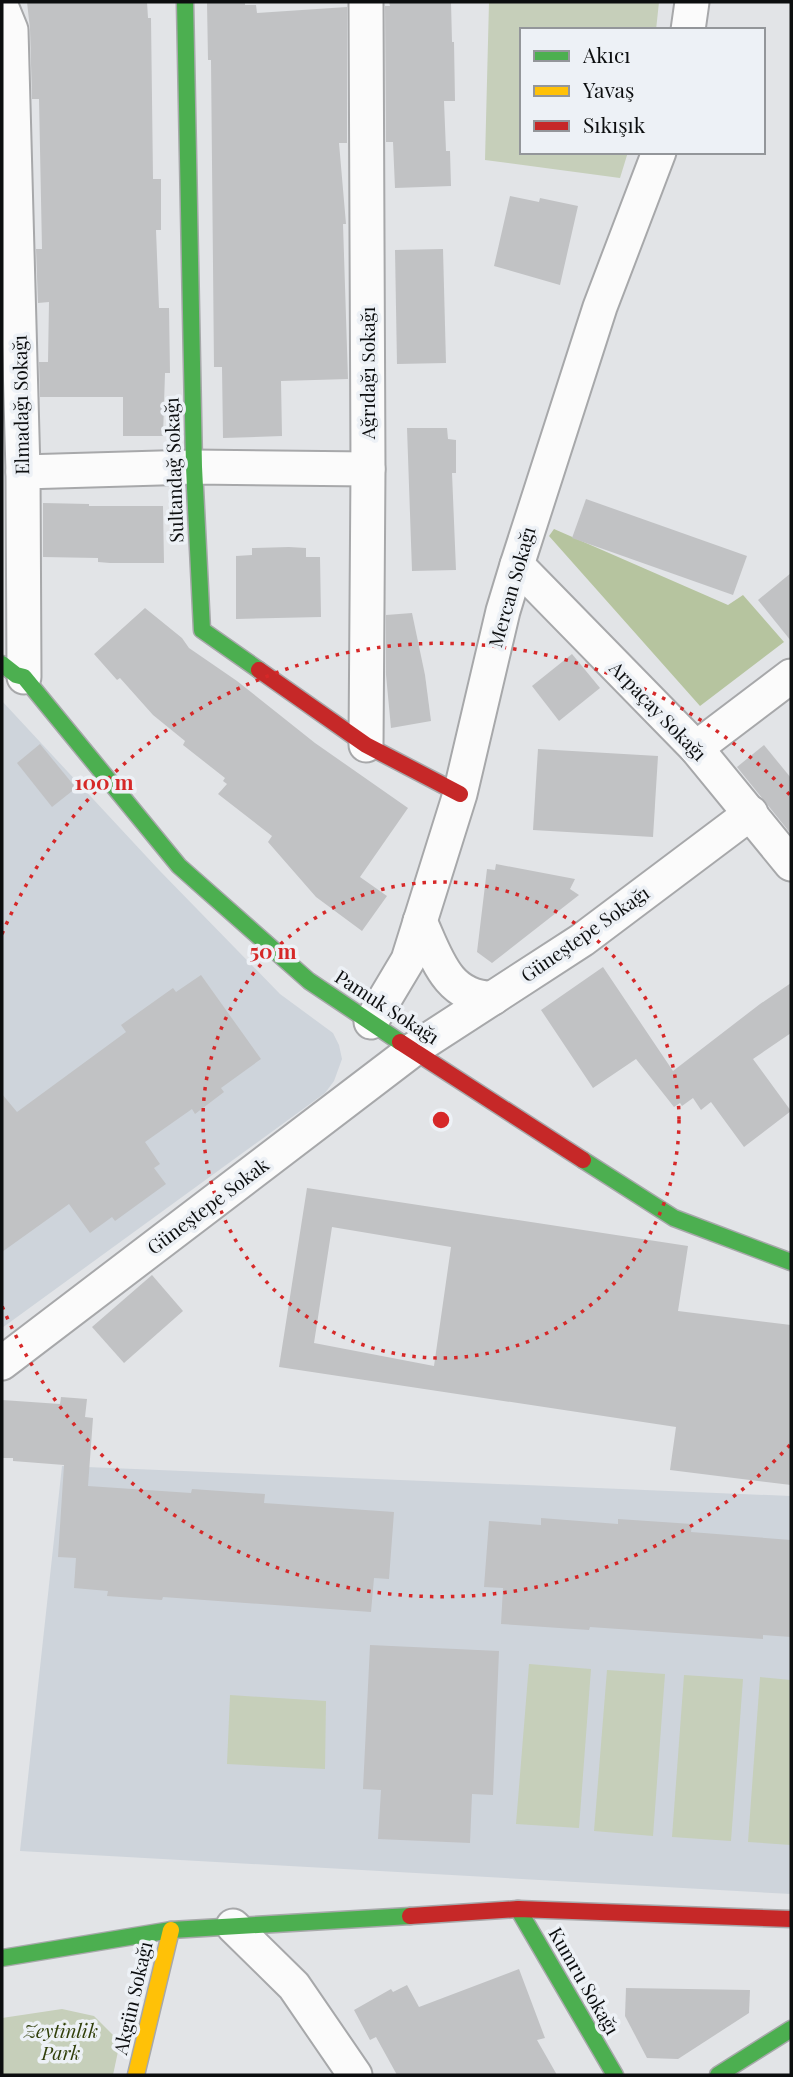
<svg xmlns="http://www.w3.org/2000/svg" width="793" height="2077" viewBox="0 0 793 2077" font-family="'Playfair Display',serif">
<style>
.built{fill:#ced4db}
.green{fill:#c6cfba}
.forest{fill:#b6c49f}
.building{fill:#c1c2c4;fill-rule:evenodd}
.lines{fill:none;stroke-linecap:round;stroke-linejoin:round}
.street-casing{stroke:#a7a8aa;stroke-width:37}
.fast-casing{stroke:#a7a8aa;stroke-width:19}
.slow-casing{stroke:#a7a8aa;stroke-width:19}
.jam-casing{stroke:#a7a8aa;stroke-width:19}
.street{stroke:#fbfbfb;stroke-width:33}
.fast{stroke:#4caf50;stroke-width:16}
.slow{stroke:#ffc107;stroke-width:16}
.jam{stroke:#c62828;stroke-width:16}
.ring{fill:none;stroke:#d62828;stroke-width:3.5;stroke-dasharray:3.5 7}
.labels{text-anchor:middle;stroke-width:7;stroke-linejoin:round;paint-order:stroke}
.street-label{font-size:19px;fill:#0c0e0f;stroke:#edf1f6}
.park-label{font-size:19px;font-style:italic;fill:#313f0a;stroke:#edf1f6}
.centre{fill:#d62828;stroke:#edf1f6;stroke-width:3.5}
.ring-label{font-size:21px;text-anchor:middle;font-weight:bold;fill:#d62828;stroke:#edf1f6;stroke-width:7;stroke-linejoin:round;paint-order:stroke}
</style>
<rect width="100%" height="100%" fill="#e2e4e7"/>
<!-- built -->
<g class="built">
<path d="M2,701L159,870L280,994L333,1033L339,1045L342,1059L334,1081L325,1093L2,1328Z"/>
<path d="M62,1466L791,1496V1894L20,1851Z"/>
</g>
<!-- green -->
<g class="green">
<path d="M489,2H659L656,30H522V152H628L620,178L485,160Z"/>
<path d="M529,1664L591,1669L579,1828L516,1824Z"/>
<path d="M607,1670L665,1674L653,1836L594,1831Z"/>
<path d="M684,1675L743,1679L731,1841L672,1837Z"/>
<path d="M760,1677L791,1680V1845L748,1842Z"/>
<path d="M230,1695L326,1701L325,1769L227,1764Z"/>
<path d="M62,2009L94,2016L120,2042L113,2075H2V2018Z"/>
</g>
<!-- forest -->
<path class="forest" d="M554,529L728,605L743,595L784,642L700,706L549,536Z"/>
<!-- building -->
<g class="building">
<path d="M27,2H147L148,18H151L153,179H161V230H156L159,308H169L170,373H165L163,436H123V397H40L39,362H48L49,302L38,303L36,249H42L39,99H32L30,29Z"/>
<path d="M207,2H245V5H256L257,13L347,7V143H339L346,224H343L348,379L281,381L282,436L223,438L222,367H214L211,60H208Z"/>
<path d="M389,2H451L452,42H454L455,101H444L446,151H450L451,186L395,188L393,142H386L385,6H390Z"/>
<path d="M510,196L539,202L540,198L578,206L560,285L494,266Z"/>
<path d="M443,249L446,363L397,364L395,250Z"/>
<path d="M407,428H447L448,439L456,440V473H452L456,570L412,571Z"/>
<path d="M586,499L747,556L733,595L572,538Z"/>
<path d="M43,503L89,504V506H163L164,563H110L98,562V558L43,557Z"/>
<path d="M289,547L306,548V557H320L321,617L236,619V556L252,555V548Z"/>
<path d="M791,573V641L758,600Z"/>
<path d="M145,608L182,638L189,648L237,681L315,743L408,808L360,877L387,896L362,931L316,897L268,842L272,836L218,794L227,784L223,781L225,778L183,745L185,741L153,715L120,678L117,680L94,654Z"/>
<path d="M412,613L425,675L431,721L391,728L386,675V615Z"/>
<path d="M572,654L600,688L559,721L532,686Z"/>
<path d="M40,744L76,788L52,807L17,763Z"/>
<path d="M764,745L791,778V834L737,767Z"/>
<path d="M538,749L658,756L653,837L533,830Z"/>
<path d="M496,864L575,879L570,889L579,895L492,963L477,952L487,869L495,870Z"/>
<path d="M603,967L673,1071L760,1004L791,983V1033L753,1059L791,1111L744,1147L711,1102L701,1110L693,1098L682,1106L680,1103L674,1107L636,1059L593,1088L541,1010Z"/>
<path d="M201,975L261,1059L221,1088L224,1092L195,1114L192,1109L145,1142L160,1164L154,1168L166,1184L115,1221L112,1217L90,1233L69,1204L2,1252V1094L17,1112L126,1032L121,1025L173,988L176,992Z"/>
<path d="M307,1188L688,1246L678,1311L791,1325V1485L670,1470L676,1427L279,1367ZM332,1227L451,1247L434,1366L314,1343Z"/>
<path d="M152,1275L183,1311L124,1363L92,1327Z"/>
<path d="M61,1397L87,1399L85,1417L93,1418L88,1486L191,1493L192,1489L265,1494L264,1503L394,1512L389,1579L374,1578L371,1612L163,1597L162,1600L107,1596L108,1591L74,1588L76,1558L58,1557L64,1465L13,1461V1458H2V1400L60,1404Z"/>
<path d="M541,1518L618,1524V1519L692,1524L691,1532L791,1540V1637L763,1635V1639L590,1627L589,1630L501,1624L503,1588L484,1587L489,1521L541,1525Z"/>
<path d="M370,1645L499,1651L493,1795L472,1794L470,1843L378,1839L381,1790L363,1789Z"/>
<path d="M519,1969L545,2038L537,2040L557,2075H397L376,2037L370,2040L354,2010L391,1989L393,1992L407,1985L419,2007Z"/>
<path d="M626,1988L750,1990L749,2013L678,2059L647,2058L625,2016Z"/>
</g>
<g class="lines">
<!-- street casing -->
<g class="street-casing">
<g id="street">
<path d="M2,8L11,30L23,472L24,677"/>
<path d="M688,30L692,2"/>
<path d="M23,472L194,467L368,469"/>
<path d="M517,565L696,748L791,864"/>
<path d="M366,745L368,469L366,2"/>
<path d="M696,748L791,676"/>
<path d="M420,921C436,956 447,999 493,998"/>
<path d="M371,1022L408,960L460,794L503,611L517,565L600,307L659,152"/>
<path d="M2,1363L414,1049L582,940L751,813"/>
<path d="M233,1926L294,1986L355,2075"/>
</g>
</g>
<!-- fast casing -->
<g class="fast-casing">
<g id="fast">
<path d="M185,2L194,467L202,630L259,670"/>
<path d="M2,664L16,675L24,677L179,866L309,981L400,1042"/>
<path d="M583,1160L674,1218L791,1262"/>
<path d="M518,1909L615,2075"/>
<path d="M2,1958L171,1930L410,1916"/>
<path d="M718,2075L791,2029"/>
</g>
</g>
<!-- slow casing -->
<g class="slow-casing">
<path id="slow" d="M136,2075L171,1930"/>
</g>
<!-- jam casing -->
<g class="jam-casing">
<g id="jam">
<path d="M259,670L366,745L460,794"/>
<path d="M400,1042L583,1160"/>
<path d="M410,1916L518,1909L791,1919"/>
</g>
</g>
<!-- street -->
<use href="#street" class="street"/>
<!-- fast -->
<use href="#fast" class="fast"/>
<!-- slow -->
<use href="#slow" class="slow"/>
<!-- jam -->
<use href="#jam" class="jam"/>
</g>
<!-- distance rings -->
<g class="ring">
<circle cx="441" cy="1120" r="238"/>
<path d="M790 1445A477 477 0 0 1 2 1306M2 934A477 477 0 0 1 790 795"/>
</g>
<g class="labels">
<!-- street labels -->
<g class="street-label">
<text transform="translate(368 373) rotate(-90)" y="7">Ağrıdağı Sokağı</text>
<text transform="translate(21 405) rotate(-91)" y="7">Elmadağı Sokağı</text>
<text transform="translate(174 470) rotate(-92)" y="7">Sultandağ Sokağı</text>
<text transform="translate(512 587) rotate(-74)" y="7">Mercan Sokağı</text>
<text transform="translate(658 711) rotate(46)" y="7">Arpaçay Sokağı</text>
<text transform="translate(585 934) rotate(-35)" y="7">Güneştepe Sokağı</text>
<text transform="translate(387 1007) rotate(33)" y="7">Pamuk Sokağı</text>
<text transform="translate(208 1206) rotate(-37)" y="7">Güneştepe Sokak</text>
<text transform="translate(584 1981) rotate(60)" y="7">Kumru Sokağı</text>
<text transform="translate(133 1998) rotate(-77)" y="7">Akgün Sokağı</text>
</g>
<!-- park labels -->
<g class="park-label">
<text x="61" y="2038">Zeytinlik<tspan x="61" dy="22">Park</tspan></text>
</g>
</g>
<circle cx="441" cy="1120" r="10" class="centre"/>
<g class="ring-label">
<text x="104" y="790">100 m</text>
<text x="273" y="959">50 m</text>
</g>
<!-- border -->
<rect width="793" height="2077" fill="none" stroke="#0c0e0f" stroke-width="7"/>
<!-- legend -->
<rect x="520" y="28" width="245" height="126" fill="#edf1f6" stroke="#93969a" stroke-width="2"/>
<rect x="534" y="51" width="35" height="10" fill="#4caf50" stroke="#93969a" stroke-width="2"/>
<text x="583" y="63" font-size="21" fill="#0c0e0f">Akıcı</text>
<rect x="534" y="86" width="35" height="10" fill="#ffc107" stroke="#93969a" stroke-width="2"/>
<text x="583" y="98" font-size="21" fill="#0c0e0f">Yavaş</text>
<rect x="534" y="121" width="35" height="10" fill="#c62828" stroke="#93969a" stroke-width="2"/>
<text x="583" y="133" font-size="21" fill="#0c0e0f">Sıkışık</text>
</svg>
